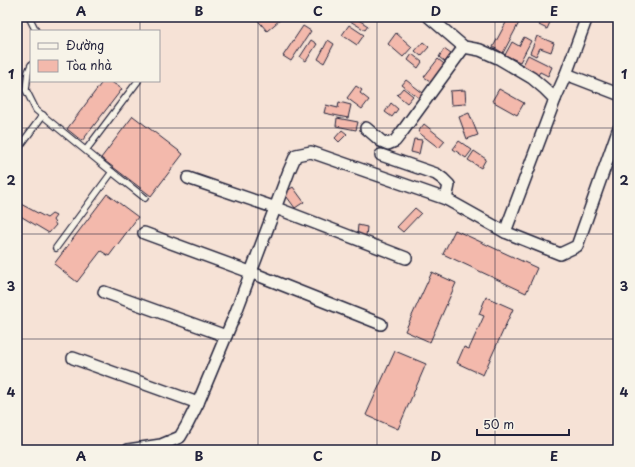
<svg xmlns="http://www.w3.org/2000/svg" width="635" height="467" viewBox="0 0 635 467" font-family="'Playpen Sans',sans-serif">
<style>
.building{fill:#f3b9ac;stroke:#22223b}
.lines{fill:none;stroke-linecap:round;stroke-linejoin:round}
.lane-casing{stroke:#22223b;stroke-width:8}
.street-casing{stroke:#22223b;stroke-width:14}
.lane{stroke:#f7f3e8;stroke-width:5.5}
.street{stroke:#f7f3e8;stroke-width:11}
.grid{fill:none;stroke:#22223b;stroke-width:1;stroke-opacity:0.55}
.neatline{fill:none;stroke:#22223b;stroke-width:1.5}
.grid-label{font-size:13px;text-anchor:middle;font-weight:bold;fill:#22223b}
</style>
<rect width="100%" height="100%" fill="#f6e2d6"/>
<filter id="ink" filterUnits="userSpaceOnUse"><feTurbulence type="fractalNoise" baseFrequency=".025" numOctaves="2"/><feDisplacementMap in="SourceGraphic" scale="8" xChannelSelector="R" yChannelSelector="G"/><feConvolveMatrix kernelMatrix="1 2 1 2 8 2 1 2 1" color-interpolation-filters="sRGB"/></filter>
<g filter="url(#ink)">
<!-- building -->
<g class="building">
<path d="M255,17H279L281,19L267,31Z"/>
<path d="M352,17H354L368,26L365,30L350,21Z"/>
<path d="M509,17H518L521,19L503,53L493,47Z"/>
<path d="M543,17H558L557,21L552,18L547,29L539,25Z"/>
<path d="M349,25L364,35L357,45L342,35Z"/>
<path d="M303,26L311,31L291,61L283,56Z"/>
<path d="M396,33L412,47L403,57L388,44Z"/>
<path d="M537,36L554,43L551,52L540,48L536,56L530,53Z"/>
<path d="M524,37L531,41L520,62L505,55L512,42L519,46Z"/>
<path d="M311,40L317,44L306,61L300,57Z"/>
<path d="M328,40L334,44L324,63L318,59Z"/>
<path d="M423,42L429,47L421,56L415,51Z"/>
<path d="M444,49L451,54L445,62L439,57Z"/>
<path d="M412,54L422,62L418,68L408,60Z"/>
<path d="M528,55L552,67L548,76L540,72L537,77L521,69Z"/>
<path d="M438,59L444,64L435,76L437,77L433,83L424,77Z"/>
<path d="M406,80L423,93L419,98L402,85Z"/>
<path d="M103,81H110L122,89L82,141L67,129Z"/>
<path d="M356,86L362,90L360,93L369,100L362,109L347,98Z"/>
<path d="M403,88L413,96L407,103L397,95Z"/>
<path d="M499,89L524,103L517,115L492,101Z"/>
<path d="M465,90L466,104L451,105L450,91Z"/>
<path d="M339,102L351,105L348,118L324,113L326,105L338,108Z"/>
<path d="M391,103L398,109L392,117L385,112Z"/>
<path d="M469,113L478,135L467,139L459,117Z"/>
<path d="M133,116L183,154L151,196L101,158Z"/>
<path d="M337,118L358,122L356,130L336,126Z"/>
<path d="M424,124L445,141L439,148L418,132Z"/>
<path d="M342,130L347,134L339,142L335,138Z"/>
<path d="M414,139L422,140L419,154L411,152Z"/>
<path d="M459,141L472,150L466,158L453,149Z"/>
<path d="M474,151L486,159L481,168L468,160Z"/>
<path d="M293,187L304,202L295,208L284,193Z"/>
<path d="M107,194L138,217L109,256L101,251L77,282L54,264Z"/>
<path d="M17,202L47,218L52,214L56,216L53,220L56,225L49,233L17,214Z"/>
<path d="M415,208L421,213L403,232L397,227Z"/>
<path d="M358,225L367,227L366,236L357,235Z"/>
<path d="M455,230L537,268L526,293L443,254Z"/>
<path d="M432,272L456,283L430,342L405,331Z"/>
<path d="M486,297L513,309L483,375L457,363L464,347L469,349L484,316L479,314Z"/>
<path d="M395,351L426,364L398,429L366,415Z"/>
</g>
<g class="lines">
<!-- lane casing -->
<g class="lane-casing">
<g id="lane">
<path d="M29,17L36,31"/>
<path d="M31,65L28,72L26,90L36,110L112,172L145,198"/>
<path d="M17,150L43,115"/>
<path d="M86,150L138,81"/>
<path d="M56,248L112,172"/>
</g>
</g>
<!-- street casing -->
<g class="street-casing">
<g id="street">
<path d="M429,17L464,47L480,50L498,58L532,78L545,89L555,99"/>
<path d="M566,74L618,94"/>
<path d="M366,128L381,141L388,144L395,141L402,132L464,47"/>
<path d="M381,155L436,174L443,179L449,185L446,199"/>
<path d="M188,178L276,208L406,258"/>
<path d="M505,232L555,99L566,74L587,17"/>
<path d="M144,233L250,272L381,324"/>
<path d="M104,292L226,336"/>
<path d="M73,358L198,403"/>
<path d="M128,450L161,445L180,437L187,425L198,403L236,312L289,171L296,155L311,152L446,199L505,232L560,254L577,246L618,130"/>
</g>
</g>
<!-- lane -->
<use href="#lane" class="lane"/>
<!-- street -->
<use href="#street" class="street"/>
</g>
</g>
<!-- grid -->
<path class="grid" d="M140,17V31M258,17V450M377,17V450M495,17V450M140,81V450M17,128H618M17,234H618M17,339H618"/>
<!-- margin -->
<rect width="635" height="467" fill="none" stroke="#f7f3e8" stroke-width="44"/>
<!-- legend -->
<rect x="30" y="30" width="130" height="52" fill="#f7f3e8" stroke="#a29fa3"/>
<rect x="38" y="43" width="20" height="6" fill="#f7f3e8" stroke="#a29fa3"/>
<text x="66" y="50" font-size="12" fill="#22223b">Đường</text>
<rect x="38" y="60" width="20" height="12" fill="#f3b9ac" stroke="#a29fa3"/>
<text x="66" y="70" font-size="12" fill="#22223b">Tòa nhà</text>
<!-- scale -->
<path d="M477 429v6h92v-6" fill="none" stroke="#22223b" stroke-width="2"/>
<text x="483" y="429" font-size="12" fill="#22223b" stroke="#f7f3e8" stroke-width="3" paint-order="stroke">50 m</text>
<rect x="22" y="22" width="591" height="423" class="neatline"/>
<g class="grid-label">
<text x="81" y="16">A</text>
<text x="199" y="16">B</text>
<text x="318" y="16">C</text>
<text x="436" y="16">D</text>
<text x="554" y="16">E</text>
<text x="11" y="79">1</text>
<text x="624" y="79">1</text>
<text x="11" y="185">2</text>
<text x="624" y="185">2</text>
<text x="11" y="291">3</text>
<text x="624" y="291">3</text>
<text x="11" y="397">4</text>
<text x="624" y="397">4</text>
<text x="81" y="461">A</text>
<text x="199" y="461">B</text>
<text x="318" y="461">C</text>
<text x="436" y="461">D</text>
<text x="554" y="461">E</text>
</g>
</svg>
